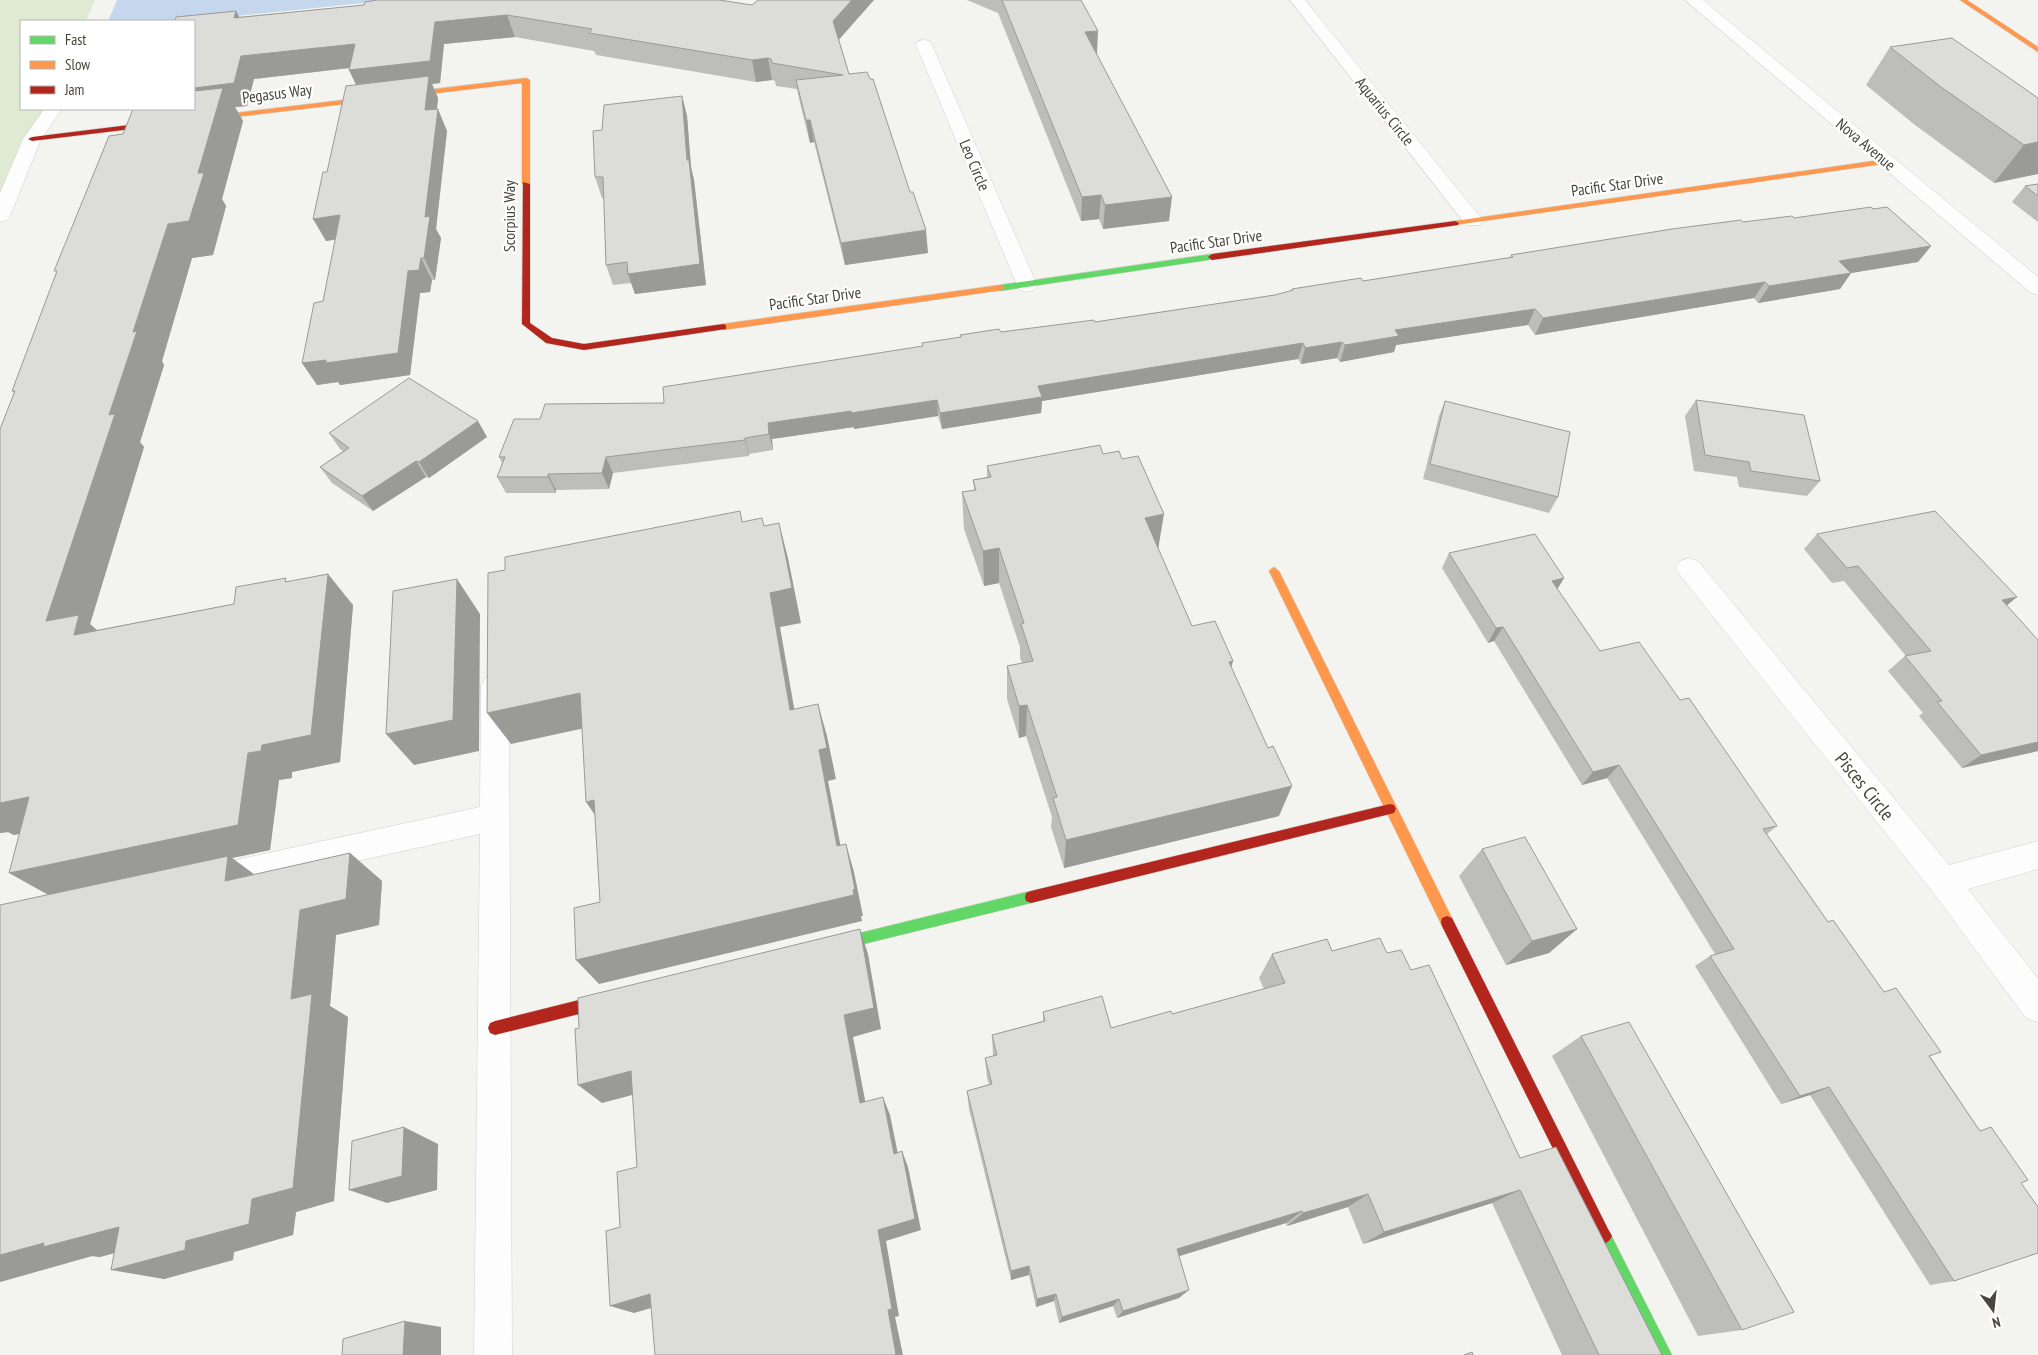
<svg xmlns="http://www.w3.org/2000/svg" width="2038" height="1355" viewBox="0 0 2038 1355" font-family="'PT Sans Narrow',sans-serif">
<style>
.green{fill:#deebd2}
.water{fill:#c5d7ec}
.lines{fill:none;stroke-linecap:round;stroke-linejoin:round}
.street-casing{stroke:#d1d0cc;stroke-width:1}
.fast-casing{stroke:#d1d0c7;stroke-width:1}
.slow-casing{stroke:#d1d0c7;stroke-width:1}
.jam-casing{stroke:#d1d0c7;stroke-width:1}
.street{fill:#fdfdfd;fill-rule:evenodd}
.fast{fill:#63d668;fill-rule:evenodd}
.slow{fill:#ff974d;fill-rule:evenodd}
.jam{fill:#b3261e;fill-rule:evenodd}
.wall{fill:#bdbdba}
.shaded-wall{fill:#9a9a97}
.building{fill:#dcdcd8;stroke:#9a9a97}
.labels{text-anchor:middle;stroke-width:4.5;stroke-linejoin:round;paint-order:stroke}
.far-street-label{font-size:16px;fill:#49453b;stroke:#fff}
.street-label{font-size:19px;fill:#49453b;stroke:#fff}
</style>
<rect width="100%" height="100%" fill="#f3f3ef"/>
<!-- green -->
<path class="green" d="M0,0H95L86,21H21V109H46L0,211Z"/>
<!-- water -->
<path class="water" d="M117,0H394L186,21H108Z"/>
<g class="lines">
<!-- street casing -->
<g class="street-casing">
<g id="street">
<path d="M1290,0H1305L1480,217L1483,221L1480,225H1466Z"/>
<path d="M1685,0H1703L2038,277V295L2031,293Z"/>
<path d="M924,40L930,41L932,45L1037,285L1034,290L1027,292L1020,290L1017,285L916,45L918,41Z"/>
<path d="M44,109H62L41,139L10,216L7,220L0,222V193L23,139Z"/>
<path d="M1689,558L1698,561L1949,865L2038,841V869L1968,889L2038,979V1022L2026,1018L1932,891L1680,575L1676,568L1680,561Z"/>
<path d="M495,674L505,678L509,686L512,1355H474L480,834L212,893L201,889L197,879L201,869L212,865L480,807L481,686L485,678Z"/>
</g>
</g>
<!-- fast casing -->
<g class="fast-casing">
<g id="fast">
<path d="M1212,254L1216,257L1215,259L1000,291L996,288L1000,285Z"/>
<path d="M1031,891L1036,893L1037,897L1036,901L1031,903L827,953L822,951L820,947L822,943L827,941Z"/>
<path d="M1604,1228L1609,1231L1672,1355H1656L1596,1236L1599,1231Z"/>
</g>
</g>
<!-- slow casing -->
<g class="slow-casing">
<g id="slow">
<path d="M1960,0H1967L2038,47V52Z"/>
<path d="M526,78L530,80V184L526,186L522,184V83L202,121L198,119L202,117Z"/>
<path d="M1887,159H1890V163L1455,225L1451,223L1455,221Z"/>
<path d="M1000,285L1003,286V290L723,330L719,327L723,324Z"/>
<path d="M1274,567L1279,571L1452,918L1453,922L1452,926L1447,928L1442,926L1269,571Z"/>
</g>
</g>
<!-- jam casing -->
<g class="jam-casing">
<g id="jam">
<path d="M162,121L166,123L165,125L32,141L28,139L32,137Z"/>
<path d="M523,182L530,184V323L552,338L584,344L723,324L726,325V329L584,350L546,343L522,324Z"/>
<path d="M1455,221L1459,223L1458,225L1212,260L1208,257L1212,254Z"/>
<path d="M1390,804L1394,805L1396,809L1394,813L1390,814L1031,903L1026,901L1025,897L1026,893L1031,891Z"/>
<path d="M1447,916L1452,918L1609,1231L1612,1236L1609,1241L1604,1244L1599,1241L1442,926L1441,922L1442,918Z"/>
<path d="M615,991L620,993L622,998L620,1003L615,1005L495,1035L490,1033L488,1028L490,1023L495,1021Z"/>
</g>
</g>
<!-- street -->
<use href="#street" class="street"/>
<!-- fast -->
<use href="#fast" class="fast"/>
<!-- slow -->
<use href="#slow" class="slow"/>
<!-- jam -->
<use href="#jam" class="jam"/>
</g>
<!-- wall -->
<g class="wall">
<path d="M967,0H1081L1096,54L1169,221L1103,229L1099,219L1081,221L998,13Z"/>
<path d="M365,2L839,40L849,74L928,253L845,265L814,142L810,143L800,103L797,89L776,86L775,81L772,80L756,82L596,55L594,51L515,37L444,44L440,83L432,84L438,98L437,109L447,131L436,229L441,238L435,280H432L430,292L420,293L410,375L340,385L338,382L317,385L323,301L336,239L326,241L327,172L356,84L349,70L350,68L254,79L247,106L235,107L243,121L222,199L226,206L213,255L192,258L162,361L164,365L140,442L144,447L90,624L97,630L234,604L289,581L353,605L340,762L292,772V778L279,780L270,850L232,858L255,875L350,853L382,881L379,925L336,935L330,1006L348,1017L334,1201L296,1212L293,1235L234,1252L233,1260L164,1279L114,1253L100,1257L92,1256L0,1282V905L48,895L19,834L14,835L8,832L0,833V429L14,393L12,391L123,134L194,109L239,17L364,5Z"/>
<path d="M1890,47L2038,98V174L1994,183L1915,125L1866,85Z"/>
<path d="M682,96L687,116L691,167L694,180L706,285L635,294L631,283L613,285L606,265L604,198H602L595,177L602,130Z"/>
<path d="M2038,184V222L2012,202L2025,186Z"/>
<path d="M1794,218L1931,246L1918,262L1851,273L1840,289L1758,303L1754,298L1535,335L1528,325L1396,345L1394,352L1340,362L1337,358L1301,364L1298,359L1042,401L1041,413L942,429L938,416L854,429V427L772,439L773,450L749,454V456L613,473L609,489L556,490V493H506L497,477L502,463L499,457L540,419L664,403L923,346L922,343L960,338V335L1001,332L1095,322L1275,295L1291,291L1292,289L1363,281L1510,258L1511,255L1743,222Z"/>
<path d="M1696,400L1820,481L1807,496L1739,487L1737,477L1694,471L1685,416Z"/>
<path d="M1445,401L1558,497L1549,513L1423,479L1439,416Z"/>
<path d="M329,433L487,437L429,478L426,477L373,511L332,483L320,467L343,451L340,449Z"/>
<path d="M1103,454L1158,550L1192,626L1231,668L1279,816L1064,868L1051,827L1052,817L1026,736L1019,738L1007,699V666L1022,663L1020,658V647L999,583L984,586L964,529L962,492L974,490L973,480L987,477V466Z"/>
<path d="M1817,534L2006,606L2038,640V751L1962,768L1919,716L1923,713L1888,671L1905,656H1906L1844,581L1832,583L1804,549Z"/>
<path d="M1449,553L1564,578L1557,589L1600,651L1680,700L1777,826L1767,834L1828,922L1930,1056L1980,1131L2021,1183L1954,1281L1930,1285L1810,1095L1781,1104L1695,966L1710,956L1715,954L1607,778L1582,785L1494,641L1488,643L1442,568Z"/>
<path d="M1482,849L1577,929L1549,953L1506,965L1459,876Z"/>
<path d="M1332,951L1387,953L1411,970L1520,1158L1662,1355H1562L1492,1203L1363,1244L1348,1207L1287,1226L1286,1223L1179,1256V1298L1117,1318L1113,1306L1059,1323L1054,1301L1036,1307L1029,1275L1011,1280L969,1109L967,1091L989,1084L987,1078L985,1058L993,1056L992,1035L1043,1021V1012L1111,1028L1172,1014L1264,989L1259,978L1272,954Z"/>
<path d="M1581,1036L1742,1330L1698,1336L1552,1056Z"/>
</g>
<!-- shaded-wall -->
<g class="shaded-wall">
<path d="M852,0H874L836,43L833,21Z"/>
<path d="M236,11L248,33L234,18Z"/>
<path d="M507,15L515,37L444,44L440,83L432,84L438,98L435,128L438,109L447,131L436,229L441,238L435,280L424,258L360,93L349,70L435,22Z"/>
<path d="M1098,31L1097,54L1085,32Z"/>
<path d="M355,44L366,66L254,79L247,106L235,107L243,121L222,199L226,206L213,255L192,258L162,361L164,365L140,442L144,447L90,624L114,645L110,665L46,621L109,415L133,332L168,224L198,173L194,109V88L241,56Z"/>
<path d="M768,58L772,80L756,82L752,60Z"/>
<path d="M682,96L687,116L691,167L694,180L706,285L635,294L628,274L687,160Z"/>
<path d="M806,120H810L814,142L810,143Z"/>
<path d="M2038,142V174L1994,183L2024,145Z"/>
<path d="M1101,195L1099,219L1081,221L1082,197Z"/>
<path d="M1172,197L1169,221L1103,229L1105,205Z"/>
<path d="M340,215L353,237L326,241L313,219Z"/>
<path d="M926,230L928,253L845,265L841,243Z"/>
<path d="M1931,246L1918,262L1851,273L1840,289L1758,303L1769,286L1839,261Z"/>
<path d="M421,258L432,280L430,292L420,293L410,375L340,385L338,382L317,385L302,363L408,271Z"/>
<path d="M1765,282L1754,298L1535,335L1543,318Z"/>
<path d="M1535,309L1528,325L1396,345L1394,352L1340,362L1345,345L1395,330Z"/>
<path d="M1342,342L1337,358L1301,364L1305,348Z"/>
<path d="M1303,343L1298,359L1042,401L1041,413L942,429L940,413L1038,386Z"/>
<path d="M937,400L938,416L854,429L851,413Z"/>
<path d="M851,411L854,427L772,439L773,450L769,434L768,423Z"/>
<path d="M478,421L487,437L429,478L419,462Z"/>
<path d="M745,438L749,454V456L745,440Z"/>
<path d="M606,457L613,473L609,489L602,473Z"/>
<path d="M416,461L426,477L373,511L362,496Z"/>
<path d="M548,474L556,490V493L548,477Z"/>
<path d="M1164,514L1158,550L1145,518Z"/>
<path d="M779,523L788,558L801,623L780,627L800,742L790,710L770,593Z"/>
<path d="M999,548V583L984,586L983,551Z"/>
<path d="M328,574L353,605L340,762L292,772V778L279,780L270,850L232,858L266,883L52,897L9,873L248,753L262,745Z"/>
<path d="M1564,578L1555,593L1552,581Z"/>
<path d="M457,579L480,614L479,751L414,765L386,734Z"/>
<path d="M2017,597L1999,612L2002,600Z"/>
<path d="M1503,627L1494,641L1488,643L1496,628Z"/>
<path d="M1233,661L1224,694L1229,662Z"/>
<path d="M580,693L599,725L511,744L487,713Z"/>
<path d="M818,704L827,736L836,779L828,781L846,874L837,846L819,750Z"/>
<path d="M1027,705L1026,736L1019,738V706Z"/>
<path d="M2038,742V751L1962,768L1981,755Z"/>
<path d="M1619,765L1607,778L1582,785L1593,772Z"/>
<path d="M1292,786L1279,816L1064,868L1066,840Z"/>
<path d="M29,797L69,822L14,835L8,832L0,833V803Z"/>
<path d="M594,800L606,831L586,802Z"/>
<path d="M846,844L854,872L863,916H861L862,921L599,984L576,960Z"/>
<path d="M350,853L382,881L379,925L336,935L330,1006L348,1017L334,1201L296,1212L293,1235L234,1252L233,1260L164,1279L111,1270L186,1241L252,1199L291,999L300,910Z"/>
<path d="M860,929L868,954L881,1029L853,1037L869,1121L860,1103L844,1015Z"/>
<path d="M1577,929L1549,953L1506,965L1532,941Z"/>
<path d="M631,1071L651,1090L602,1103L578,1085Z"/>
<path d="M1829,1087L1810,1095L1781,1104L1800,1096Z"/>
<path d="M883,1097L890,1115L901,1169L894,1154Z"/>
<path d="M404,1127L438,1144L437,1190L387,1203L349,1190Z"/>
<path d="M902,1151L908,1167L921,1230L886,1241L899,1316L895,1317L903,1355H896L888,1310L878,1230Z"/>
<path d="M1520,1190L1492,1203L1363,1244L1384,1232Z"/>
<path d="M1368,1194L1348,1207L1287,1226L1303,1213Z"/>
<path d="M1302,1211L1286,1223L1167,1260L1177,1249Z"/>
<path d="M119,1227L170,1238L100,1257L92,1256L0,1282V1255L44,1243Z"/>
<path d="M1029,1266V1275L1011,1280V1271Z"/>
<path d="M1189,1290L1179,1298L1117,1318L1123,1311Z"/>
<path d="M650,1294L672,1302L634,1313L610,1306Z"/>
<path d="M1056,1294L1054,1301L1036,1307L1037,1299Z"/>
<path d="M1119,1299L1113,1306L1059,1323L1062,1317Z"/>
<path d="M405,1321L441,1327V1355H403Z"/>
</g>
<!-- building -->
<g class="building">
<path d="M377,0H719L752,5L758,0H852L833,21L849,74L867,72L870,79H873L910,192H913L926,230L841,243L810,120H806L796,80L843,75L772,63L771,59L768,58L752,60L589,33L592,29L507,15L435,22L430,61L349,70L355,44L241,56L234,83L194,88V21H175L176,17L236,11L234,18L364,5L365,2Z"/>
<path d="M1002,0H1081L1098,31L1085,32L1172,197L1105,205L1101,195L1082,197Z"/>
<path d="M1952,38L2038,98V142L2024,145L1941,87L1890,47Z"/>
<path d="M429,76L425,110L438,109L425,217L430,216L424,258H421L419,270L408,271L398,353L326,363V360L302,363L314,303L323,301L340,215L313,219L323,172H327L346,86Z"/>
<path d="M223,88L198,173H204L189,221L168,224L133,332L137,331L109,415L115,414L46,621L79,615L74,635L234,604L236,587L286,578L285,582L328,574L311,735L262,745L261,751L248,753L238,825L9,873L29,797L0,803V429L15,391H12L57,271H54L109,136L123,134L133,109H194V91Z"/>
<path d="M682,96L687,160H689L700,264L628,274L627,262L606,265L603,177H595L593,131L602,130L604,105Z"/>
<path d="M2038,184V196L2025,186Z"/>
<path d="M1871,207L1873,209L1887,207L1931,246L1839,261L1851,273L1769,286L1765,282L1543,318L1535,309L1395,330L1399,336L1345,345L1342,342L1305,348L1303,343L1038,386L1042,397L940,413L937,400L851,413V411L768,423L769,434L745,438V440L606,457L602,473L548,474V477H497L505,457H499L514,419H540L545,404L664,403L663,387L923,346L922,343L961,337L960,335L999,329L1001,332L1094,320L1095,322L1275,295L1293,290L1292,289L1361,278L1363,281L1513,257L1511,255L1672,229L1741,220L1743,222L1792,216L1794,218Z"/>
<path d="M409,378L478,421L419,462L416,461L362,496L320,467L349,448L329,433Z"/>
<path d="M1696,400L1804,415L1820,481L1751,471L1749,462L1705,455Z"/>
<path d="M1445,401L1570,432L1558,497L1430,464Z"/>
<path d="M1100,445L1103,454L1119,451L1122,459L1138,456L1164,514L1145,518L1192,626L1215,621L1233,661L1229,662L1268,748L1273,746L1292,786L1066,840L1053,798L1057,797L1027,705L1019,706L1007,666L1033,661L1021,624L1024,623L999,548L983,551L962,492L976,490L973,480L991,477L987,466Z"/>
<path d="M740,511L742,522L762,518L764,526L779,523L792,588L770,593L790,710L818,704L827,748L819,750L837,846L846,844L855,889L853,890L854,895L576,960L574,908L600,902L594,800L586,802L580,693L487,713L488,573L505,570V557Z"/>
<path d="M1935,511L2017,597L2002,600L2038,640V742L1981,755L1937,702L1942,701L1905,656L1931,651L1858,566L1847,568L1817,534Z"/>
<path d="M1535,534L1564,578L1552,581L1600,651L1639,642L1680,700L1689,698L1777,826L1763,829L1828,922L1833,920L1884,992L1896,988L1941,1052L1929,1056L1980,1131L1991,1127L2028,1180L2021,1183L2038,1207V1253L1954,1281L1829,1087L1800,1096L1710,956L1734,949L1619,765L1593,772L1503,627L1496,628L1449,553Z"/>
<path d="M457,579L453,720L386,734L393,591Z"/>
<path d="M1525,837L1577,929L1532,941L1482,849Z"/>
<path d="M350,853L346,899L300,910L291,999L312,994L293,1188L252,1199L249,1224L186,1241L185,1250L111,1270L119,1227L43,1247L44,1243L0,1255V905L228,856L225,881Z"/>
<path d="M860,929L874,1008L844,1015L860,1103L883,1097L894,1154L902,1151L915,1219L878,1230L892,1309L888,1310L896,1355H655L650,1294L610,1306L606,1231L620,1227L617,1172L637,1167L631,1071L578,1085L575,1029L579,1028L578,998Z"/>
<path d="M1380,938L1387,953L1401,950L1411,970L1429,965L1520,1158L1556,1147L1662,1355H1599L1520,1190L1384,1232L1368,1194L1303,1213L1302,1211L1177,1249L1189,1290L1123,1311L1119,1299L1062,1317L1056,1294L1037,1299L1029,1266L1011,1271L967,1091L992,1084L985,1058L997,1055L992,1035L1045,1021L1043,1012L1102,996L1111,1028L1171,1011L1172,1014L1285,983L1272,954L1327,939L1332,951Z"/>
<path d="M1629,1022L1794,1312L1742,1330L1581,1036Z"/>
<path d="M404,1127L402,1176L349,1190L352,1141Z"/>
<path d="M405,1321L403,1355H342L343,1339Z"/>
<path d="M1472,1352L1473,1355H1464Z"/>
</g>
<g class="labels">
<!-- far-street labels -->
<g class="far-street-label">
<text transform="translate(277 93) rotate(-7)" y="6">Pegasus Way</text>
<text transform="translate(1385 111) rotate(51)" y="6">Aquarius Circle</text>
<text transform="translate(1866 144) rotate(40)" y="6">Nova Avenue</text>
<text transform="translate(975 165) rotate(67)" y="6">Leo Circle</text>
<text transform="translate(1617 184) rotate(-8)" y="6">Pacific Star Drive</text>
<text transform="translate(509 216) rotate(-90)" y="6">Scorpius Way</text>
<text transform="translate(1216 241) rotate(-8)" y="6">Pacific Star Drive</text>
<text transform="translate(815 298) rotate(-8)" y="6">Pacific Star Drive</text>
</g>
<!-- street labels -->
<g class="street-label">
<text transform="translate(1865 786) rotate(51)" y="7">Pisces Circle</text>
</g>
</g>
<!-- legend -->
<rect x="20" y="20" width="175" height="90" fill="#ffffff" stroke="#b6b5b1"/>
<rect x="30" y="36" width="25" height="8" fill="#63d668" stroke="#b6b5b1"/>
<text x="65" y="45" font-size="15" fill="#49453b">Fast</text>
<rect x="30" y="61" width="25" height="8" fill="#ff974d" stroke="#b6b5b1"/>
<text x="65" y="70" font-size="15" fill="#49453b">Slow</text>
<rect x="30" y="86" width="25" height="8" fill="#b3261e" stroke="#b6b5b1"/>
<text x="65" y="95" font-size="15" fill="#49453b">Jam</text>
<!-- north arrow -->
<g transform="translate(1993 1310) rotate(165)" stroke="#ffffff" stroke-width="4" paint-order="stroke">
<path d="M0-4L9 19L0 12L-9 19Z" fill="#49453b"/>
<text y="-8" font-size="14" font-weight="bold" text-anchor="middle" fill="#49453b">N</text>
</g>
</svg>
